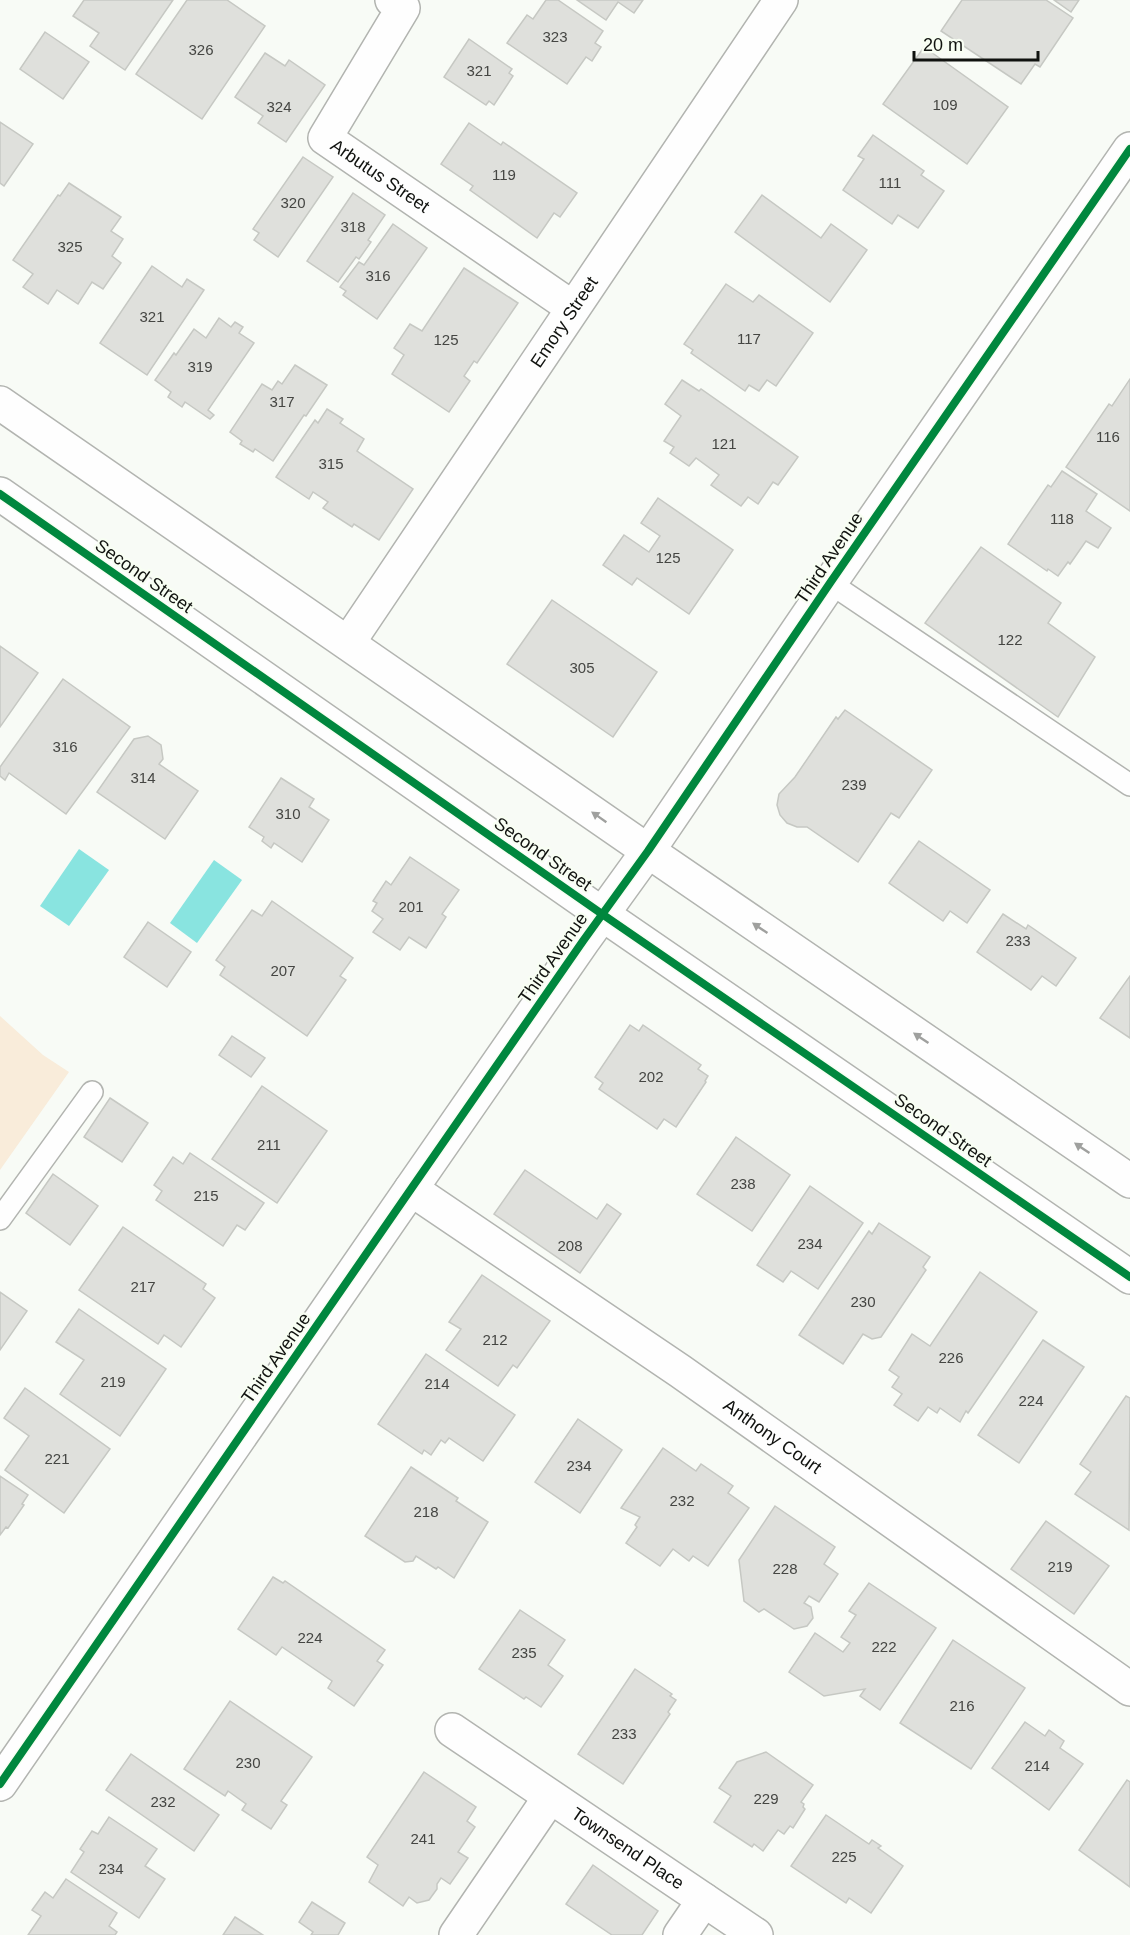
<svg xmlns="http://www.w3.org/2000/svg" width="1130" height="1935" viewBox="0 0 1130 1935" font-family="Helvetica,sans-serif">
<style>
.green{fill:#f9ecda}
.water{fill:#89e4e0}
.building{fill:#dfe0dc;stroke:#c6c8c3;stroke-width:1.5}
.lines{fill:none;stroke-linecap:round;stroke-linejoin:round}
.service-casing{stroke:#b2b4b0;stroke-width:24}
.minor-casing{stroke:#b2b4b0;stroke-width:36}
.service{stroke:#fefefe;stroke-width:21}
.minor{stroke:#fefefe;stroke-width:33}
.cycleway-casing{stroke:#f8fef3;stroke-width:11}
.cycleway{stroke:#00873e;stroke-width:8}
.oneway{fill:#9fa09e}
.labels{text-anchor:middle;stroke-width:4.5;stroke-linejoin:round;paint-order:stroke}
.number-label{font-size:15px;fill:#454643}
.street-label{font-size:18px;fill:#10120f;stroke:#f8fef3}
</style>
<rect width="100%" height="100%" fill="#f8fbf6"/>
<!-- green -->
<path class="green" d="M0,1016L43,1055L69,1072L0,1170Z"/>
<!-- water -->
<g class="water">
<path d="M79,849L109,870L69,926L40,906Z"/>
<path d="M214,860L242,880L197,943L170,923Z"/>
</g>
<!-- building -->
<g class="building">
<path d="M84,0H173L125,70L90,46L99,33L73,16Z"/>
<path d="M187,0H227L265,26L202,119L136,74Z"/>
<path d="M546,0H558L603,31L595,43L601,47L592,61L586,57L567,84L507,43L527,15L533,19Z"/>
<path d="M577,0H643L634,13L618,2L606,20Z"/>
<path d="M962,0H1046L1073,18L1040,67L1035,64L1021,84L941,31Z"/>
<path d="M1054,0H1079L1071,12Z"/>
<path d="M45,32L89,62L63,99L20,69Z"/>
<path d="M469,39L512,69L509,73L513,76L494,105L489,101L486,105L444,77Z"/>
<path d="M924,47L1008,107L967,164L883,104Z"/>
<path d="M265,53L285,66L289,60L325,85L286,142L258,123L263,116L235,97Z"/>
<path d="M0,122L33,144L4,186L0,183Z"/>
<path d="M469,123L501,145L503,142L577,193L560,217L554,213L537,238L470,190L473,186L441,164Z"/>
<path d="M873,135L924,171L921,175L944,191L918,228L898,215L892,224L843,190L864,159L858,156Z"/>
<path d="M303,157L333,177L278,257L254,240L259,233L253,229Z"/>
<path d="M69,183L121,217L111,231L123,239L112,256L121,263L103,289L92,282L78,304L57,290L48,304L23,287L33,274L13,260L58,195L60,196Z"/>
<path d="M353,193L385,215L368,240L371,242L359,259L356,257L338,282L307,261Z"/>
<path d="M762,195L821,238L831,224L867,250L830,302L735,232Z"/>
<path d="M393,224L427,248L377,319L343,295L346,291L340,287L359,262L364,265Z"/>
<path d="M152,266L182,287L187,279L204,290L147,375L100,343Z"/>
<path d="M464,268L518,303L477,363L474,361L464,376L470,381L449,412L392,374L404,355L394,348L410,324L422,331Z"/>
<path d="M726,284L753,302L759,295L813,333L776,386L767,380L759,391L749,385L745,391L691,353L693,350L684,344Z"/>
<path d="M219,318L231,327L235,322L243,327L239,333L254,343L208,410L214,415L210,419L185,402L182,407L168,397L171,392L155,380L174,353L176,355L194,329L206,338Z"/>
<path d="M295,365L327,385L306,416L304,415L273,461L255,449L253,452L240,444L242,441L230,432L262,384L272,390L278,381L282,384Z"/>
<path d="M1130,379V511L1066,467L1109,404L1112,406Z"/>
<path d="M682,380L699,391L701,389L798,457L778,485L773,482L758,504L748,497L741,506L711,485L719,475L696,458L689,466L670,453L674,447L664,441L681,416L665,404Z"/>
<path d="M327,409L343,419L340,423L364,439L357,451L413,489L379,540L354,524L352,527L323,508L328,502L313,492L309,499L276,477L315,420L318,423Z"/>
<path d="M1062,471L1097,494L1086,511L1111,528L1098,548L1086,541L1070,564L1068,562L1058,576L1048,569L1047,571L1008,544L1048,485L1051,487Z"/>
<path d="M658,498L733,550L689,614L637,578L632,585L603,565L624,535L649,552L660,536L641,523Z"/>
<path d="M981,547L1061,603L1048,623L1095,657L1058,717L925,623Z"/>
<path d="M552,600L657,672L613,737L507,664Z"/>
<path d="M0,646L38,673L0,727Z"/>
<path d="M63,679L130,727L66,814L9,773L5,780L0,776V767Z"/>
<path d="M845,710L932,770L899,818L891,813L858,862L807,827H797L787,823L780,815L777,805L779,794L795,777L836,717L838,719Z"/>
<path d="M148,736L161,745L163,759L159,764L198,791L165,839L97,792L134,739Z"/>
<path d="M281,778L314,799L309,807L329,820L302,862L274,843L271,848L262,841L264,837L249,827Z"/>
<path d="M919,841L990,890L967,923L950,911L943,921L889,883Z"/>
<path d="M410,857L459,890L442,914L446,917L426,948L409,937L400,950L373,932L383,919L372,911L377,903L373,901L386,881L391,885Z"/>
<path d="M272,901L353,958L340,976L346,980L307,1036L220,975L225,967L216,960L252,910L262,916Z"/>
<path d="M1003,914L1026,929L1028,925L1076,958L1056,986L1042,976L1031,990L977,952Z"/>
<path d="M148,922L191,952L167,987L124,957Z"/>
<path d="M1130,976V1038L1100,1018Z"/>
<path d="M630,1025L639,1031L643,1025L701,1065L698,1069L708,1076L705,1081L706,1082L676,1127L664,1119L657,1129L599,1089L603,1083L595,1077Z"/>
<path d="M232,1036L265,1058L251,1077L219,1055Z"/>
<path d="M262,1086L327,1131L277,1203L212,1159Z"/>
<path d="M110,1098L148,1123L122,1162L84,1137Z"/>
<path d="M736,1137L790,1175L752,1231L697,1194Z"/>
<path d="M190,1153L264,1203L245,1230L237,1225L223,1246L156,1200L162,1191L154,1185L173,1157L183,1164Z"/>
<path d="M525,1170L597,1219L607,1204L621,1214L580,1273L494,1214Z"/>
<path d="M53,1174L98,1206L70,1245L26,1213Z"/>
<path d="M810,1186L863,1223L818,1289L791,1271L783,1282L757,1265Z"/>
<path d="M879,1223L930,1257L923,1267L926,1270L881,1337L872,1339L863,1334L843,1364L799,1335L869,1231L872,1234Z"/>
<path d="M123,1227L206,1284L203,1289L215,1298L181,1347L164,1335L158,1344L79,1290Z"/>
<path d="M980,1272L1037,1312L968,1413L966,1411L960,1422L940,1408L937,1413L928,1407L918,1421L894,1405L902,1394L892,1387L899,1377L889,1370L912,1334L930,1346Z"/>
<path d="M482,1275L550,1321L517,1368L513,1365L498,1386L446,1350L461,1329L449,1322Z"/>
<path d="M0,1292L27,1311L0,1350Z"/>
<path d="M79,1309L166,1369L120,1436L60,1394L84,1360L56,1342Z"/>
<path d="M1043,1340L1084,1367L1019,1463L978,1435Z"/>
<path d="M426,1354L515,1415L483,1461L449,1438L445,1443L441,1440L431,1455L424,1450L422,1454L378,1424Z"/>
<path d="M25,1388L110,1449L64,1513L5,1470L29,1436L4,1418Z"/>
<path d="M1126,1396L1130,1398L1129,1530L1075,1494L1091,1472L1080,1464Z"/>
<path d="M578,1419L622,1450L580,1513L535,1482Z"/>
<path d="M663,1448L696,1471L701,1464L733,1486L728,1493L749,1508L708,1566L693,1556L689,1561L673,1549L660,1566L626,1543L637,1527L635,1525L640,1517L621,1508Z"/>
<path d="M411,1467L458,1498L456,1501L488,1522L454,1578L438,1567L436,1569L416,1556L413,1561L405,1562L365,1536Z"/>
<path d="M0,1476L28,1495L22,1504L24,1505L8,1528L6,1527L0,1535Z"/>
<path d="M775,1506L835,1547L824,1564L838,1574L819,1602L809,1596L804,1603L811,1607L813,1618L807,1626L794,1629L764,1609L759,1612L744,1601L739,1560Z"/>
<path d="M1046,1521L1109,1566L1074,1614L1011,1569Z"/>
<path d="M273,1577L283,1583L285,1581L385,1650L377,1661L383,1665L354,1706L328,1688L332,1681L282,1647L276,1655L238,1629Z"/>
<path d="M869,1583L936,1628L880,1710L860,1696L865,1689L824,1696L789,1672L815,1633L843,1652L850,1643L841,1637L856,1615L849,1611Z"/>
<path d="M520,1610L565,1640L548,1665L563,1676L541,1707L526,1697L524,1699L479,1669Z"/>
<path d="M953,1640L1025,1688L971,1769L900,1723Z"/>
<path d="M635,1669L672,1694L670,1696L676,1700L668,1712L670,1714L623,1784L578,1754Z"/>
<path d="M230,1701L312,1757L281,1801L287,1805L271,1829L242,1810L246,1804L228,1791L225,1796L184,1769Z"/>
<path d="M1025,1722L1045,1736L1049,1730L1064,1741L1060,1748L1083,1764L1049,1810L992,1768Z"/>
<path d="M766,1752L813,1785L801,1802L804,1804L803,1807L805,1809L793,1828L790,1826L784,1834L778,1830L763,1851L754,1844L752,1847L714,1822L731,1796L719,1788L737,1762Z"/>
<path d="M131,1754L219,1815L194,1851L106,1790Z"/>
<path d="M424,1772L476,1807L467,1821L475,1827L458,1852L468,1858L450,1884L441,1878L437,1884V1889L429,1900L417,1903L409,1897L403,1906L369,1882L378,1865L367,1857Z"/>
<path d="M1127,1780L1130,1782V1887L1079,1850Z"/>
<path d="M826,1815L869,1844L872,1840L881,1846L878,1848L903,1866L871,1913L849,1898L846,1903L791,1866Z"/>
<path d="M109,1817L157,1849L145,1866L165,1879L139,1918L71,1872L84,1852L80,1849L92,1831L98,1834Z"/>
<path d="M593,1865L658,1911L642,1935H612L566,1904Z"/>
<path d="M66,1879L117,1913L109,1926L117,1932L115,1935H28L41,1916L32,1910L45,1892L53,1898Z"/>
<path d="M312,1902L345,1923L338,1935H311L313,1932L299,1922Z"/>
<path d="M235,1917L263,1935H223Z"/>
</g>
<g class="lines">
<!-- service casing -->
<g class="service-casing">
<g id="service">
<path d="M830,583L1130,785"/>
<path d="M0,1219L92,1092"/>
</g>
</g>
<!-- minor casing -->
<g class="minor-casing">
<g id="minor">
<path id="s1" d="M392,0L403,8L325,138L573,308"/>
<path d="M0,403L648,851L1130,1181"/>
<path d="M0,494L602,914L1130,1277"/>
<path id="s2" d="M348,643L781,0"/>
<path id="s3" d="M411,1189L680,1371L1130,1689"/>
<path id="s4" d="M452,1730L756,1935"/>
<path d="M0,1784L411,1189L583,941L648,851L830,583L1130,149"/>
<path d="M456,1935L550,1797"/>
<path d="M680,1935L704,1900"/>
</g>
</g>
<!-- service -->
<use href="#service" class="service"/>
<!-- minor -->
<use href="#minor" class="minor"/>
<!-- cycleway casing -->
<g class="cycleway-casing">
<g id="cycleway">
<path d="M0,494L602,914L1130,1277"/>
<path d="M0,1784L411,1189L583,941L648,851L830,583L1130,149"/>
</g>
</g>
<!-- cycleway -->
<use href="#cycleway" class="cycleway"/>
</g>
<!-- one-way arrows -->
<defs><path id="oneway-solid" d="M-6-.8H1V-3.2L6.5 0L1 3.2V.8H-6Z" transform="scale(1.5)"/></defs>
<g class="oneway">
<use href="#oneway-solid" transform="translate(599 817) rotate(-145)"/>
<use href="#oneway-solid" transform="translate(760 928) rotate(-146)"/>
<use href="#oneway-solid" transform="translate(921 1038) rotate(-146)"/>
<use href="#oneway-solid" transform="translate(1082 1148) rotate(-146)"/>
</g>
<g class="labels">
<!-- number labels -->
<g class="number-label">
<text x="555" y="42">323</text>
<text x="201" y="55">326</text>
<text x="479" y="76">321</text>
<text x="945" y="110">109</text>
<text x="279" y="112">324</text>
<text x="504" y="180">119</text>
<text x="890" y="188">111</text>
<text x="293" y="208">320</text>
<text x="353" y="232">318</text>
<text x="70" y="252">325</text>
<text x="378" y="281">316</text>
<text x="152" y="322">321</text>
<text x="749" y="344">117</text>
<text x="446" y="345">125</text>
<text x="200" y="372">319</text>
<text x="282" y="407">317</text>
<text x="1108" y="442">116</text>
<text x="724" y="449">121</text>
<text x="331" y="469">315</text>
<text x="1062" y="524">118</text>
<text x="668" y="563">125</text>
<text x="1010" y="645">122</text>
<text x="582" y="673">305</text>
<text x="65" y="752">316</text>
<text x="143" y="783">314</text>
<text x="854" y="790">239</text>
<text x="288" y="819">310</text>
<text x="411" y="912">201</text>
<text x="1018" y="946">233</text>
<text x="283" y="976">207</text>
<text x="651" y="1082">202</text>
<text x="269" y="1150">211</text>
<text x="743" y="1189">238</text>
<text x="206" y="1201">215</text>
<text x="810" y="1249">234</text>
<text x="570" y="1251">208</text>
<text x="143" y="1292">217</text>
<text x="863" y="1307">230</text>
<text x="495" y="1345">212</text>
<text x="951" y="1363">226</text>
<text x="113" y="1387">219</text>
<text x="437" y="1389">214</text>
<text x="1031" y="1406">224</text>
<text x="57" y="1464">221</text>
<text x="579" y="1471">234</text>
<text x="682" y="1506">232</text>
<text x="426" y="1517">218</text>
<text x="1060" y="1572">219</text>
<text x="785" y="1574">228</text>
<text x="310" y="1643">224</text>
<text x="884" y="1652">222</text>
<text x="524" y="1658">235</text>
<text x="962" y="1711">216</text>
<text x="624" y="1739">233</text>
<text x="248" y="1768">230</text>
<text x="1037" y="1771">214</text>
<text x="766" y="1804">229</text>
<text x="163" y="1807">232</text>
<text x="423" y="1844">241</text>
<text x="844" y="1862">225</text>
<text x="111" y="1874">234</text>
</g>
<!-- street labels -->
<g class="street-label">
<text dy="6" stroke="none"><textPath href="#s1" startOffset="232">Arbutus Street</textPath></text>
<text dy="6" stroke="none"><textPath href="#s2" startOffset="387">Emory Street</textPath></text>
<text transform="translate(829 558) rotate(-56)" y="6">Third Avenue</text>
<text transform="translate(144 576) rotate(35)" y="6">Second Street</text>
<text transform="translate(543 854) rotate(35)" y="6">Second Street</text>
<text transform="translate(553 958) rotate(-55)" y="6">Third Avenue</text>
<text transform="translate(943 1130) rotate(35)" y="6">Second Street</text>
<text transform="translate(276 1358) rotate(-55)" y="6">Third Avenue</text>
<text dy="6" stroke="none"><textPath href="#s3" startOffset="438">Anthony Court</textPath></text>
<text dy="6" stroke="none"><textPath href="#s4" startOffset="212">Townsend Place</textPath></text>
</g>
</g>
<!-- scale -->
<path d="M914 51v9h124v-9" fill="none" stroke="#10120f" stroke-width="3"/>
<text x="923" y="51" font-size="18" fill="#10120f" stroke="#f8fef3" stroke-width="4.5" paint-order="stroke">20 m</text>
</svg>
